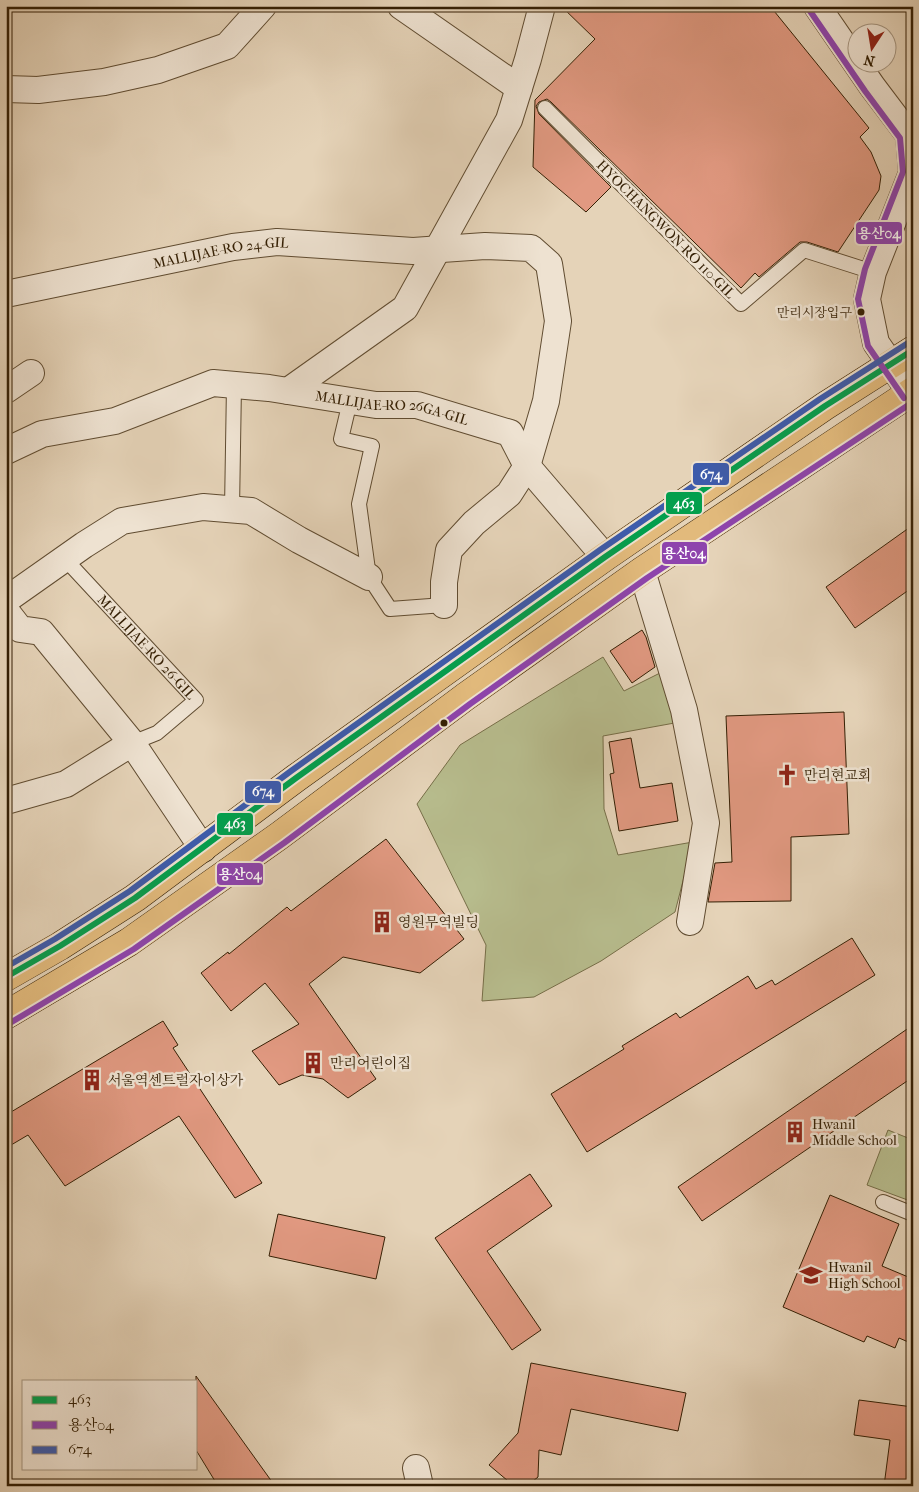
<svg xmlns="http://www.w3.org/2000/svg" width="919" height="1492" viewBox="0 0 919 1492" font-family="'IM FELL French Canon','Noto Serif KR',serif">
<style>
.green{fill:#b7bc8d;stroke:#766e48}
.building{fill:#e19981;stroke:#341f04}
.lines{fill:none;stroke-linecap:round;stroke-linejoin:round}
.service-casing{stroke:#604c31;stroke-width:16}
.minor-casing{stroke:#604c31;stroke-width:28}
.primary-casing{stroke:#341f04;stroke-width:29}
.service{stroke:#eee2d1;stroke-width:14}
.minor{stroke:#eee2d1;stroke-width:26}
.primary{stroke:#e2ba7c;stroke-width:28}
.bus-1-casing{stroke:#eee2d1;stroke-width:10}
.bus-2-casing{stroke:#eee2d1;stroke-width:10}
.bus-3-casing{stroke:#eee2d1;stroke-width:10}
.bus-1{stroke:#039f4d;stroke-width:6}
.bus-2{stroke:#8e44ad;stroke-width:6}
.bus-3{stroke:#3d5bab;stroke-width:6}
.bus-dot{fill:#341f04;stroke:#eee2d1;stroke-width:2}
.labels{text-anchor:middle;stroke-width:5;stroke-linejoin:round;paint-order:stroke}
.bus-label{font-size:13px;fill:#341f04;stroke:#eee2d1;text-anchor:end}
.street-label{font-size:14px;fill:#341f04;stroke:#eee2d1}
.poi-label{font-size:14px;fill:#341f04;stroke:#eee2d1;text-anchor:start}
.line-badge{stroke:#eee2d1;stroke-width:2}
.badge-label{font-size:14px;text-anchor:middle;font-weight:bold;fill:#fff}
</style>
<rect width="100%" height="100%" fill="#e5d3b8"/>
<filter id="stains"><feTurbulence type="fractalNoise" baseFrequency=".004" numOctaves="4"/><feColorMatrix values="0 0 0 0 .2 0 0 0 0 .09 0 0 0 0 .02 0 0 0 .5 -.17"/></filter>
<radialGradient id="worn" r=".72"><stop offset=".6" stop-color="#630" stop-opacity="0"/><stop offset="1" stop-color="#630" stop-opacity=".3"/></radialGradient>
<!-- green -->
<g class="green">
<path d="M603,657L624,691L662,672L680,722L603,736L604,809L618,855L693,842L675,912L601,961L534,997L482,1001L486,945L417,804L460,745Z"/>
<path d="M888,1130L913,1140V1202L867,1185Z"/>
</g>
<!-- building -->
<g class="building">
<path d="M561,6H770L869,128L860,137L871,152L881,176L879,190L838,252L807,242H800L759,277L755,273L741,288L551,102L547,99L539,102L536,106L539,114L611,187L586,212L533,167L535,100L595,39Z"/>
<path d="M913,525V587L855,628L826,587Z"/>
<path d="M642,630L646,637L655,667L632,683L610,651Z"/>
<path d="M844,712L849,834L791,837V901L708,902L715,863L732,862L726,716Z"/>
<path d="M631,738L640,788L672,783L678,821L619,831L610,774L614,773L609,742Z"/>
<path d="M386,839L464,939L420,973L343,957L309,984L376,1079L348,1098L323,1079L302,1075L279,1085L252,1051L299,1024L265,983L231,1011L201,973L228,952L229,954L287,907L291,911Z"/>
<path d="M852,938L875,975L587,1152L551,1094L624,1049L622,1046L676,1013L680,1018L748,976L756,989L772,980L775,985Z"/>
<path d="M163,1021L178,1045L173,1048L262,1183L235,1198L179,1116L65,1186L28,1135L6,1148V1115Z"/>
<path d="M913,1025V1077L702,1221L678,1187Z"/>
<path d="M530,1174L552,1206L487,1251L541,1330L512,1350L435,1238Z"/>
<path d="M830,1195L899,1224L882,1266L913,1279V1344L899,1338L895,1348L867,1336L864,1342L783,1307Z"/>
<path d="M278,1214L385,1237L376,1279L269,1256Z"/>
<path d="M531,1363L686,1393L678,1431L571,1409L561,1455L539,1450L538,1477L527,1486H514L489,1465L518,1433Z"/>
<path d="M196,1376L275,1486H218L196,1450Z"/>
<path d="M859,1400L913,1407V1486H884L890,1440L854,1435Z"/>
</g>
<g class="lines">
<!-- service casing -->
<g class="service-casing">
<g id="service">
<path d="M545,108L741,304L804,250L873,272"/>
<path d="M350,401L341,439L372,446L359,504L369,577L390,609L444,605"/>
<path d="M232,509L234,385"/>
<path id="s1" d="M65,559L196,700L157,733L132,743"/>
<path d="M883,1202L913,1214"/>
</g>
</g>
<!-- minor casing -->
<g class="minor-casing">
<g id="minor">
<path d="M401,6L519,88"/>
<path d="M817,6L872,86L909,135L912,173L873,272L867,299L876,343L911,393"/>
<path d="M6,89L38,90L104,82L158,70L227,46L263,6"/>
<path id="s2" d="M6,294L233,247L277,242L413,251L485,246L531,248L549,264L558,321L546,401L527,466L509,494L474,523L449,550L444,582V605"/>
<path d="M6,390L31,373"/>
<path d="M288,391L405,308L509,120L528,59L542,6"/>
<path id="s3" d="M6,451L42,434L115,421L213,383L269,388L376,405H417L510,433L527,466L605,557"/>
<path d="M642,571L684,710L706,823L690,922"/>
<path d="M6,600L84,545L122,521L203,507L251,511L299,540L369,577"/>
<path d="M6,611L20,629L41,632L132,743"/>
<path d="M6,801L66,784L132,743L203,849"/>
<path d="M416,1468L420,1486"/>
</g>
</g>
<!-- primary casing -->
<g class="primary-casing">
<g id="primary">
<path d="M6,977L60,946L135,898L296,778L605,557L825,406L913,350"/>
<path d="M6,1015L129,942L279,836L465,697L642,571L913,391"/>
</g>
</g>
<!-- service -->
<use href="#service" class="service"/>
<!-- minor -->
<use href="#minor" class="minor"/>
<!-- primary -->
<use href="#primary" class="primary"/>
<!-- bus-1 casing -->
<g class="bus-1-casing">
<path id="bus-1" d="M6,977L60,946L135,898L296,778L605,557L825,406L913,350"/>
</g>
<!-- bus-2 casing -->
<g class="bus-2-casing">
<g id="bus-2">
<path d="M810,11L865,91L900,138L903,172L865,269L858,299L868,346L904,398"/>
<path d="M10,1023L134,949L284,843L470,704L647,578L913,402"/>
</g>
</g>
<!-- bus-3 casing -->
<g class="bus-3-casing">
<path id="bus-3" d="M6,967L55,939L130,891L291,771L600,550L820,399L908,343"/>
</g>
<!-- bus-1 -->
<use href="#bus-1" class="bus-1"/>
<!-- bus-2 -->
<use href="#bus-2" class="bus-2"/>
<!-- bus-3 -->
<use href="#bus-3" class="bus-3"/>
</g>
<!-- icons -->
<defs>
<g id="church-bare" transform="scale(1.725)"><path d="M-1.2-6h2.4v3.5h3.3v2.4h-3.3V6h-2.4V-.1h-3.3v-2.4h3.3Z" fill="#8f2418" stroke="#eee2d1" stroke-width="2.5" paint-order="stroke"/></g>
<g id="building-bare" transform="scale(1.725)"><path d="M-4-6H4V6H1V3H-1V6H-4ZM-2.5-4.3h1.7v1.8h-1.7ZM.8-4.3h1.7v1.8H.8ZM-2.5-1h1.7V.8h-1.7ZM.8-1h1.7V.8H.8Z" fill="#8f2418" stroke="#eee2d1" stroke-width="2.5" paint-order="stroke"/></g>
<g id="school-bare" transform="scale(1.725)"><path d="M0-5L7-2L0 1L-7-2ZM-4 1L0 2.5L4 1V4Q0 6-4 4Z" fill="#8f2418" stroke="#eee2d1" stroke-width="2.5" paint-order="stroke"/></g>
</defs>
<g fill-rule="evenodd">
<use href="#church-bare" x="787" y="775"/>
<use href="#building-bare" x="382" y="922"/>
<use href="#building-bare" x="313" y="1063"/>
<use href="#building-bare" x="92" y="1080"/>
<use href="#building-bare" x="795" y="1132"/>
<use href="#school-bare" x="811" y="1275"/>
</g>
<!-- markers -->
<g class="bus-dot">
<circle cx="861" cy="312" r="4.5"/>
<circle cx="444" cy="723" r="4.5"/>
</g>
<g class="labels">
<!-- bus labels -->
<g class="bus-label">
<text x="852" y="317">만리시장입구</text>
</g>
<!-- street labels -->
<g class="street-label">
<text transform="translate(666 229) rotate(45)" y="5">HYOCHANGWON-RO 110-GIL</text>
<text dy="5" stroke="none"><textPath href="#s2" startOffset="219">MALLIJAE-RO 24-GIL</textPath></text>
<text dy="5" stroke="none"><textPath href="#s3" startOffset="400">MALLIJAE-RO 26GA-GIL</textPath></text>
<text dy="5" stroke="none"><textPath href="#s1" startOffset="120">MALLIJAE-RO 26-GIL</textPath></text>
</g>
<!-- poi labels -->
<g class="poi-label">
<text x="804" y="780">만리현교회</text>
<text x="398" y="927">영원무역빌딩</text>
<text x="330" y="1068">만리어린이집</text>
<text x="108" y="1085">서울역센트럴자이상가</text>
<text x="812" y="1129">Hwanil<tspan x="812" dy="16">Middle School</tspan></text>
<text x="828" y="1272">Hwanil<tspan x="828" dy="16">High School</tspan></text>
</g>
</g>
<g class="line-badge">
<rect x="855" y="221" width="48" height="24" rx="5" fill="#8e44ad"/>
<rect x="692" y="462" width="38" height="24" rx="5" fill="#3d5bab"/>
<rect x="665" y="491" width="38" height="24" rx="5" fill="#039f4d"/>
<rect x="661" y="541" width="47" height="24" rx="5" fill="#8e44ad"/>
<rect x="244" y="780" width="38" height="24" rx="5" fill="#3d5bab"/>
<rect x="216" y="812" width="38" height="24" rx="5" fill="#039f4d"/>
<rect x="216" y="862" width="48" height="24" rx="5" fill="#8e44ad"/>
</g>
<g class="badge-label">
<text x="879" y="238">용산04</text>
<text x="711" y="479">674</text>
<text x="684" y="508">463</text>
<text x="684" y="558">용산04</text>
<text x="263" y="796">674</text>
<text x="235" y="828">463</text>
<text x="240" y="879">용산04</text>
</g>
<!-- margin -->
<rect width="919" height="1492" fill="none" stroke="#e5d3b8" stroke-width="25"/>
<rect x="8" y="8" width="904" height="1477" fill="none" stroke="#341f04" stroke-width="2.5"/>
<rect x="12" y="12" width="894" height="1467" fill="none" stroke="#341f04"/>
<!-- legend -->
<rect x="22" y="1380" width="175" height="90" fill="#eee2d1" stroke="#a4947f"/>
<rect x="32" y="1396" width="25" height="8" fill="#039f4d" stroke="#a4947f"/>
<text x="68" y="1404" font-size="15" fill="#341f04">463</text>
<rect x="32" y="1421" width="25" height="8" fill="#8e44ad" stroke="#a4947f"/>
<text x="68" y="1430" font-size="15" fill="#341f04">용산04</text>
<rect x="32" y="1446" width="25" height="8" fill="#3d5bab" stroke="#a4947f"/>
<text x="68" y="1454" font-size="15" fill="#341f04">674</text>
<!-- north arrow -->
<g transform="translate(872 48) rotate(192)"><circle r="24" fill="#eee2d1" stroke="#a4947f"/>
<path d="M0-4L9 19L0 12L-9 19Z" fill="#8f2418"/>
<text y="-8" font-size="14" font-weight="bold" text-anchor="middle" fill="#341f04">N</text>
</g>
<rect width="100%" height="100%" filter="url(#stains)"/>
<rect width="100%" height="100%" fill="url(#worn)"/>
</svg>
